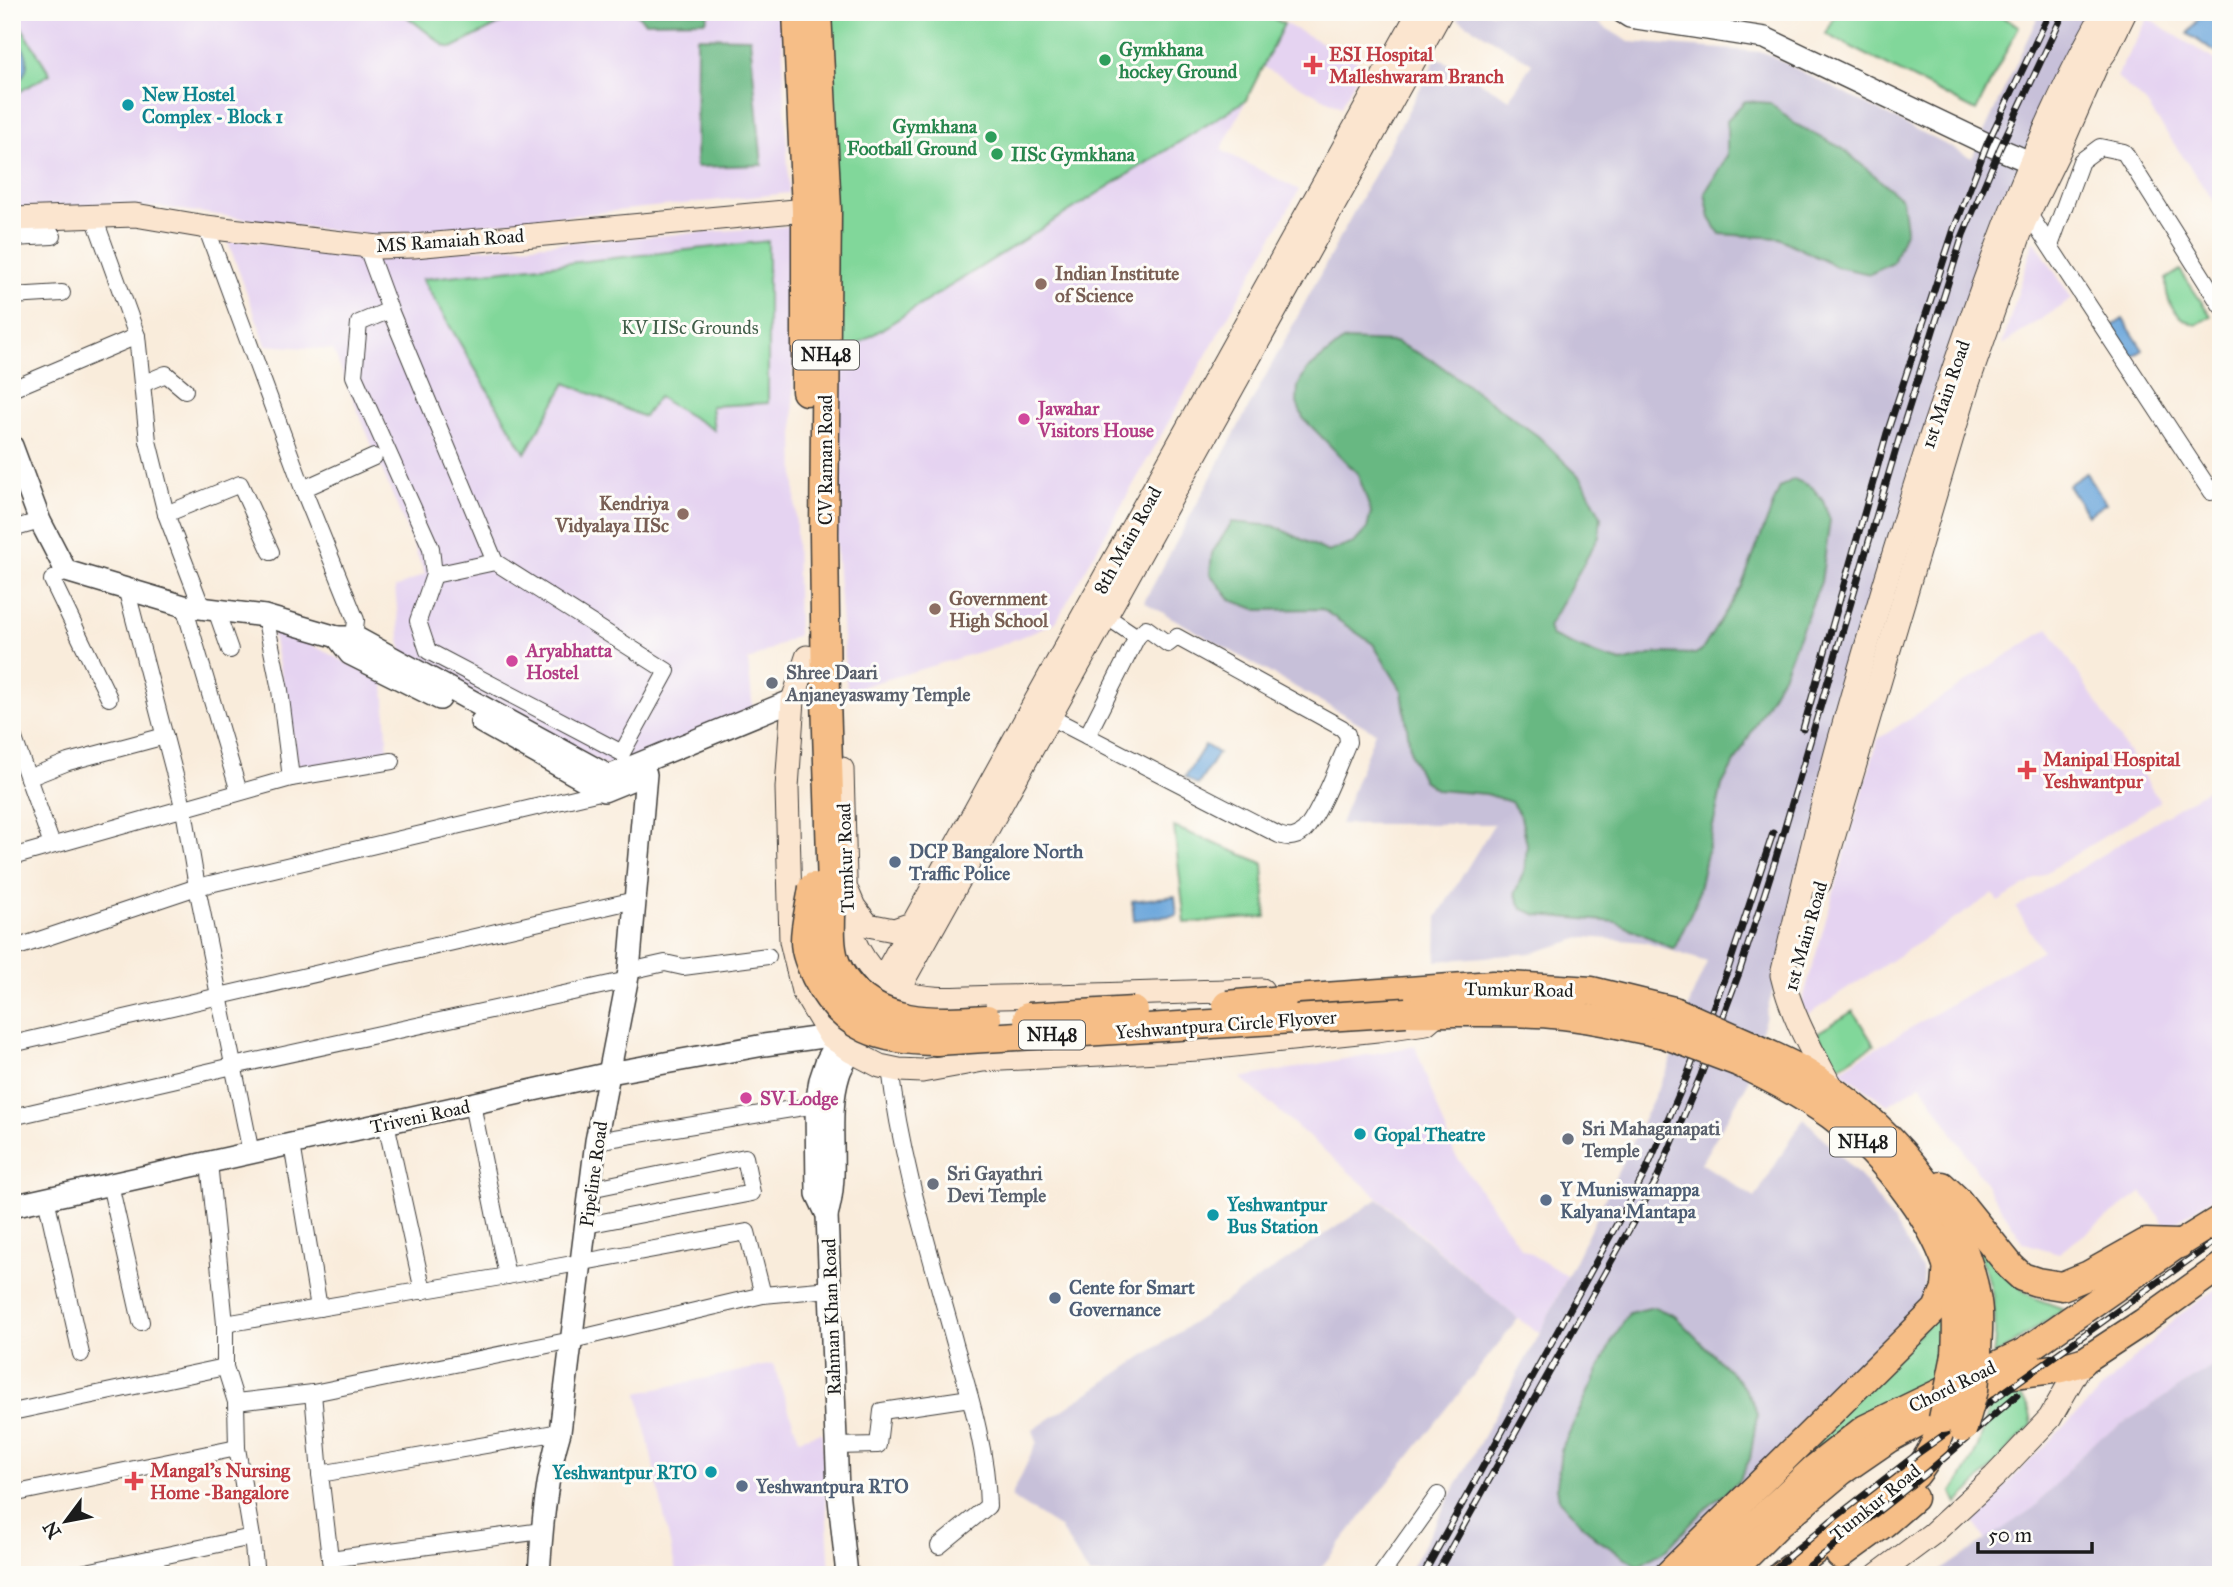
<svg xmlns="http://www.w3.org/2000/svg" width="2233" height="1587" viewBox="0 0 2233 1587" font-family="'IM FELL Great Primer',serif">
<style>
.built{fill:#e5d3f1}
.industrial{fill:#c7c0d9}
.green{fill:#81d79a;stroke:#4e7a5b;stroke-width:2}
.forest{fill:#68b882;stroke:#426a4f;stroke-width:2}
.water{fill:#6ba6db;stroke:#44617c;stroke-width:2}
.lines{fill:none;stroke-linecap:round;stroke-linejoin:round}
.minor-casing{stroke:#3d3b39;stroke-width:18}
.tertiary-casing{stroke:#3d3b39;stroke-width:24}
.secondary-casing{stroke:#3d3b39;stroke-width:25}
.primary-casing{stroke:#3d3b39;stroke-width:29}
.trunk-casing{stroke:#3d3b39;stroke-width:31}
.minor{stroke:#fff;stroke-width:16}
.tertiary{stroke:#fff;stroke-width:21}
.secondary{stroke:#fbe5cf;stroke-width:23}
.primary{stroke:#f6be87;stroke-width:26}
.trunk{stroke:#f6be87;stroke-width:28}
.rail-casing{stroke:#1c1c1c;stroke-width:7}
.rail{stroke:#fdfcf7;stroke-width:4.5;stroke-dasharray:13;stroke-linecap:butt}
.trunk-bridge-casing{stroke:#3d3b39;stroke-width:31;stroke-linecap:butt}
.trunk-bridge{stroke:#f6be87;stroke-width:28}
.leisure-dot{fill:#2e9e5b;stroke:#fdfcf7;stroke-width:2.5}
.health-dot{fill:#e0444e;stroke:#fdfcf7;stroke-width:2.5}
.culture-dot{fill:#0f9aa8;stroke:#fdfcf7;stroke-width:2.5}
.education-dot{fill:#8d6e63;stroke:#fdfcf7;stroke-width:2.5}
.hotel-dot{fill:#d1479c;stroke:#fdfcf7;stroke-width:2.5}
.worship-dot{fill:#6b7280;stroke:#fdfcf7;stroke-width:2.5}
.service-dot{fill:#5c6f8a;stroke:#fdfcf7;stroke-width:2.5}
.labels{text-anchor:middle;stroke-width:6;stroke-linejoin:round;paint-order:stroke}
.shield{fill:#fdfcf7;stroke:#605f5e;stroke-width:2}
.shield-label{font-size:18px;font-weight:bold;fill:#1c1c1c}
.leisure-label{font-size:19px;font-weight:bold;fill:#27864d;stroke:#fdfcf7;text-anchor:start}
.health-label{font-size:19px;font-weight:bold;fill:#be3a42;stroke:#fdfcf7;text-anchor:start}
.culture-label{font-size:19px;font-weight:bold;fill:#0d838f;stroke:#fdfcf7;text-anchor:start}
.street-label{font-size:19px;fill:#1c1c1c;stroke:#fdfcf7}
.education-label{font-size:19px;font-weight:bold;fill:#785e54;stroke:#fdfcf7;text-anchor:start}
.park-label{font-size:19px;fill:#3f5d48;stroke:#fdfcf7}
.hotel-label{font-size:19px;font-weight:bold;fill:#b23c85;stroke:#fdfcf7;text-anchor:start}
.worship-label{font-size:19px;font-weight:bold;fill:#5b616d;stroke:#fdfcf7;text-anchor:start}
.service-label{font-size:19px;font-weight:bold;fill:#4e5e75;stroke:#fdfcf7;text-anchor:start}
</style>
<rect width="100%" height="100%" fill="#fdfcf7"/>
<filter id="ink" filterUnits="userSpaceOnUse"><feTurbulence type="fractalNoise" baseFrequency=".0143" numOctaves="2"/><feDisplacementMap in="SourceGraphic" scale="14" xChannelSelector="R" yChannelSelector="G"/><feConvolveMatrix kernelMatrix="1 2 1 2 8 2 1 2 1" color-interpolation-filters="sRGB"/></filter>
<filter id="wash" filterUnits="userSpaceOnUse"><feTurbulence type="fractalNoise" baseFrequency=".00686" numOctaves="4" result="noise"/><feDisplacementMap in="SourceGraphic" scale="28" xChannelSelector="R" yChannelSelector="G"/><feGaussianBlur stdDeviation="1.57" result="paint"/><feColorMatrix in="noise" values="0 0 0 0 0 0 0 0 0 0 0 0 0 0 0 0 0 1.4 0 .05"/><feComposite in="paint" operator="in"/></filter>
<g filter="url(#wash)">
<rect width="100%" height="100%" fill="#f9ecdb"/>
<!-- built -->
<g class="built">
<path d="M12,12H781L789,193L372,236L160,207L12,209Z"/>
<path d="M1262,12L1363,64L1341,107L1263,67L1221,150L1299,190L1056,622L999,646L847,691L835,534L836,209Z"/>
<path d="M2148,18L2221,64V212L2146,103L2116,77Z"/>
<path d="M790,226L798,635L748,661L753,710L613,769L402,656L395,588L425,574L333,350L266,345L227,239L382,256Z"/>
<path d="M2034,240L2072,299L2002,345Z"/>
<path d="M271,624L384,682L388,756L299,770Z"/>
<path d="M2049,628L2160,802L1998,902L1993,894L1809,1014L1801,1006L1878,739Z"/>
<path d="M2221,781V1192L2167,1228L2142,1192L2059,1253L2024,1243L1921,1084L1888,1105L1839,1070L2042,950L2016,908Z"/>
<path d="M1415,1046L1454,1153L1521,1248L1567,1276L1540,1333L1518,1319L1241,1078Z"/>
<path d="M2221,1286V1361L2092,1443L2035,1507L1986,1541L1973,1520L2036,1454L2175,1318Z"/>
<path d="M773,1364L799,1439L822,1432L830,1575H790L746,1567L676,1572L638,1393Z"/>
</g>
<!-- industrial -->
<g class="industrial">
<path d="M1461,12H1580L1629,42L1763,52L1972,158L2040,12H2099L1793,917L1747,1084L1701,1163L1755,1198L1804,1118L1866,1183L1900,1231L1922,1269L1926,1309L1735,1498L1654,1575H1407L1540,1333L1668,1068L1692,997L1707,962L1644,942L1585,937L1532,953L1436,961L1437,917L1494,824H1340L1375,732L1144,602L1437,57L1510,99L1532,63L1458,19Z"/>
<path d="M1378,1199L1518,1319L1315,1575H1089L1060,1528L1011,1497L1037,1442L1033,1430Z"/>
<path d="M2221,1361V1575H1934L2035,1507L2092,1443Z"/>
</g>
<!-- green -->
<g class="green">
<path d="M401,12H523L452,48L445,46Z"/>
<path d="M830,12H1262L1284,24L1246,100L836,358Z"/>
<path d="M1837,12H1992L2019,26L1976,111L1826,34Z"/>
<path d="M16,18L50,74L12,96V20Z"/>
<path d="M768,241V403L711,406L714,430L658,397L644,417L566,383L525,453L422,279Z"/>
<path d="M2180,270L2211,316L2196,325C2174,317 2165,301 2166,279Z"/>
<path d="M1174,827L1263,863L1266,917L1185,923Z"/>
<path d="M1853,1011L1874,1045L1838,1067L1817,1033Z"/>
<path d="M1972,1240L2025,1292L2037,1299L2064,1309L1993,1357C1999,1315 1993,1278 1972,1240Z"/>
<path d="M1944,1308V1385L1818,1458L1807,1445Z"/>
<path d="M2005,1390C2024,1393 2030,1406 2032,1425L1957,1504L1952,1492C1975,1461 1987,1430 1990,1392Z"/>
</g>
<!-- forest -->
<g class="forest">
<path d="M634,12H709L706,21L645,22Z"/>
<path d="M697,37L750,38L762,165L696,167Z"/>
<path d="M1745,101L1770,103L1795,124L1842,148L1902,199L1906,229L1893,263L1870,274L1837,267L1779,238L1720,234L1710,218L1705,193L1727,156V120Z"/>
<path d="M1344,340L1395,342L1434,361L1538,436L1582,479L1601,516L1599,536L1548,627L1551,636L1597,655L1622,662L1658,653L1695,654L1702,650L1741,587L1780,487L1794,479L1812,487L1823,501L1830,520L1821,582L1784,673L1722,785L1696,903L1674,949L1616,922L1538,915L1522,909L1515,893L1525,869L1527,844L1521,817L1511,802L1486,794L1437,790L1423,780L1411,755L1402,691L1373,644L1322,609L1258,610L1231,600L1210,574L1212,553L1232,522L1274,526L1328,552L1354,543L1367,529L1371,512L1358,474L1303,418L1297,403L1298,386L1307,370Z"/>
<path d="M1654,1307L1675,1316L1739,1381L1754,1404L1757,1415L1750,1459L1737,1483L1703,1511L1667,1549L1638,1566L1597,1539L1559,1500L1557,1486L1561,1450L1612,1341L1629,1313Z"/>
</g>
<!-- water -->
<g class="water">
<path d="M2203,12L2221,23V56L2188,34Z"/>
<path d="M12,38C32,50 32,74 12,85Z"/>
<path d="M2123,319L2143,350L2129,359L2109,328Z"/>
<path d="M2086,473L2106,503L2088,515L2068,485Z"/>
<path d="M1205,745L1218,753L1198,785L1185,777Z"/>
<path d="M1175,896L1177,915L1134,920L1132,901Z"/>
</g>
</g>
<g filter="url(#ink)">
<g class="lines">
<!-- minor casing -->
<g class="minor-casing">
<g id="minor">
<path d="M2028,213L2211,492L2221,485"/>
<path d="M206,227L303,489L356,620L353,645"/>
<path d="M12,238L53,236"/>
<path d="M366,245L390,310L495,562L667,671L622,753L428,651L418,621L434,575L431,548L354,376L359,323L390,310"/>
<path d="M2050,246L2081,161L2100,147L2124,152L2221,306"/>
<path d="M12,296L62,293"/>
<path d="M137,336L148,441L166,514L202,608"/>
<path d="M142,384L166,374L185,390"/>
<path d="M12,389L137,336L94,217"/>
<path d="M303,489L374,457"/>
<path d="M166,514L240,484L271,552"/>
<path d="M12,529L40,521"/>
<path d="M66,571L52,580L109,698"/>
<path d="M434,575L495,562"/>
<path d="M126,588L184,810L197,887L251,1153"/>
<path d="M184,606L239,792"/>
<path d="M216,610L230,650"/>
<path d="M265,616L280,690L291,778"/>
<path d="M1050,717L1279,835C1289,839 1296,838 1304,831C1319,816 1339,763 1348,742L1347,734L1342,728L1177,637L1168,644L1146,628L1137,637L1106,616"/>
<path d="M12,733L52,845"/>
<path d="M1087,736L1137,637"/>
<path d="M28,778L68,762L165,736"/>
<path d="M12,857L291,778L392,761"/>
<path d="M12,949L197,887L604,791L605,788"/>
<path d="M629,971L665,963L683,967L768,956"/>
<path d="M12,1044L635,900"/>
<path d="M890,1068C901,1162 930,1252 955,1344C970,1396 987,1451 988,1506L939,1546"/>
<path d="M472,1104L507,1276"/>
<path d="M12,1117L233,1066L628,980"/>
<path d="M386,1123L423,1291"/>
<path d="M596,1141L816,1105"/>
<path d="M292,1144L319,1308"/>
<path d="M209,1162L225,1324V1367L236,1402L237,1448L252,1537L256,1575"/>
<path d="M110,1184L141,1322"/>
<path d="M46,1198L81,1354"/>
<path d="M586,1225L752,1193L745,1157L590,1189"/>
<path d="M225,1324L507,1276L747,1232L763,1295"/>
<path d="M313,1393L320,1474L332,1575"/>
<path d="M236,1402L313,1393L572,1340L763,1295L830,1289"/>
<path d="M12,1412L225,1367"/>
<path d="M836,1446L878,1445L882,1411L970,1398"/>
<path d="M320,1474L560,1432"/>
<path d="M12,1494L237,1448"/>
<path d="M330,1559L542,1531"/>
<path d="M72,1575L252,1537"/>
<path d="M1381,1575L1438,1495"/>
</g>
</g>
<!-- tertiary casing -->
<g class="tertiary-casing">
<g id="tertiary">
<path d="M1622,12L1630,17L1765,38L1987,144L2047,169"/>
<path d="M12,446L40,521L66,571L184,606L265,616L337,637H355L609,776L793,700"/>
<path d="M337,637L350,654L440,699"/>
<path d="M481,722L604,791L631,780"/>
<path d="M837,1041L826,1062L820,1080L816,1105L817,1194L827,1215L838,1490L847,1575"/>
<path d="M12,1206L610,1073L764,1045L830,1036"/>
<path d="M827,1215C841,1169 825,1120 839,1075C841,1067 847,1059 851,1051"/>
<path d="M539,1575C542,1527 546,1477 560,1432L596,1141L629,971L646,774"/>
</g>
</g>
<!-- secondary casing -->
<g class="secondary-casing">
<g id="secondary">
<path d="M12,219L135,215L206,227L342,243L379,247L414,246L806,210"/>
<path d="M807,657L793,700L787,788L791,941L803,991L830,1036L851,1051L880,1066L899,1070L922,1071L983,1060L1198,1049L1377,1030L1426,1023L1433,1017"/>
<path d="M842,769L846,915C851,943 872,980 899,991C930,1003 968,997 1000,997C1087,996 1174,992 1262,990"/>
<path d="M1820,882L1968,383L2024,222L2058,153L2097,64L2106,51L2125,12"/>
<path d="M848,893L854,907L868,925L894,930L914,923"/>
<path d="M837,1041L882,980L1033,706L1419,12"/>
<path d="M851,1051L898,990L1441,12"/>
<path d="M1834,1093C1814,1054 1792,1018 1782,975C1802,893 1820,809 1843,728C1877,607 1913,487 1954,368C1996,246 2040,125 2104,12"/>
<path d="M1877,1575L1932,1534L1994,1477L2050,1418L2082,1362"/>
</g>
</g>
<!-- primary casing -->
<g class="primary-casing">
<g id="primary">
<path d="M2082,1362L2143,1322L2221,1266"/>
<path d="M1667,1575L1936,1309L1945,1288L1947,1263"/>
<path d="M1700,1575L1813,1469L1865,1428L2025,1351L2179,1244L2221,1218"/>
</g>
</g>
<!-- trunk casing -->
<g class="trunk-casing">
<g id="trunk">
<path d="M797,12L806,210V391"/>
<path d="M817,12L827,209L824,534L826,698L832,889"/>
<path d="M1282,1000L1493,985L1592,991L1674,1011"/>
<path d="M1406,1012C1454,1013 1503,1010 1552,1014C1590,1017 1627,1026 1664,1034"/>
<path d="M1748,1044C1765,1053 1784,1061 1801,1070C1884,1119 1962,1204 1977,1302C1980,1319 1977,1338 1977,1355"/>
<path d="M1738,1062C1770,1078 1802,1094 1831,1115C1884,1155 1945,1228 1955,1296C1958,1315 1957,1336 1956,1355"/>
<path d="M1942,1186L1957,1200L2011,1267L2022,1277L2037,1282L2062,1286L2089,1275L2146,1243L2179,1244"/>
<path d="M1840,1555L1884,1523L1913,1498"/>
<path d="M1727,1575L1778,1524L1841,1471L1889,1438L2006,1375L2062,1368L2082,1362"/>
<path d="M1782,1575L1916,1474C1930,1456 1938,1441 1943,1419"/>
</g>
</g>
<!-- minor -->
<use href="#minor" class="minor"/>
<!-- tertiary -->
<use href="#tertiary" class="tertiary"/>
<!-- secondary -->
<use href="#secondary" class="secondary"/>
<!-- primary -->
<use href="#primary" class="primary"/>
<!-- trunk -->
<use href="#trunk" class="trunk"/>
<!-- rail casing -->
<g class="rail-casing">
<g id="rail">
<path d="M1803,729L1887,433L1954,229L1987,144L2050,12"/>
<path d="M1423,1575L1645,1173L1687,1076L1729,966L1773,833"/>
<path d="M1436,1575L1655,1183L1701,1075L1739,973L1775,861L1899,439L1963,235L2000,148L2064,12"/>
<path d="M1767,1575L1832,1520L1917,1454L2221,1237"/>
<path d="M1798,1575L1929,1471L2017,1395"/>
</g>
</g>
<!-- rail -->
<use href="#rail" class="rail"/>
<!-- trunk-bridge casing -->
<g class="trunk-bridge-casing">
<g id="trunk-bridge">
<path d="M813,887C811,904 805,923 805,941C805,953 811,966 816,977C842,1029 883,1041 937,1041L1406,1012"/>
<path d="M832,889C832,908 829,930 832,949C833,958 839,971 844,979C877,1026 935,1023 987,1019"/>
<path d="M1227,1005L1282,1000"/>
<path d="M1674,1011L1748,1044"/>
<path d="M1028,1017L1134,1011"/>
<path d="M1664,1034L1738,1062"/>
<path d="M1943,1419L1956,1355"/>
<path d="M1963,1428L1974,1390L1977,1355"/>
</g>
</g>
<!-- trunk-bridge -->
<use href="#trunk-bridge" class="trunk-bridge"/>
</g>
</g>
<!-- markers -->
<g class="leisure-dot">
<circle cx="1105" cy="60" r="7"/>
<circle cx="991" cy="137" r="7"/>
<circle cx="997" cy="154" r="7"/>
</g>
<g class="health-dot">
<path d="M1309.5 54.5h7v7h7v7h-7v7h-7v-7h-7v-7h7z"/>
<path d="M2023.5 759.5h7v7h7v7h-7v7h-7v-7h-7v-7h7z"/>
<path d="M130.5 1470.5h7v7h7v7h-7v7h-7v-7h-7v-7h7z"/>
</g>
<g class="culture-dot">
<circle cx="128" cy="105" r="7"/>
<circle cx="1360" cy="1134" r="7"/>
<circle cx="1213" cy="1215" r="7"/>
<circle cx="711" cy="1472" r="7"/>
</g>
<g class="education-dot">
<circle cx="1041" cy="284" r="7"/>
<circle cx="683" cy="514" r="7"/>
<circle cx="935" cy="609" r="7"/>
</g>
<g class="hotel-dot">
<circle cx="1024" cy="419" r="7"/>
<circle cx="512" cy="661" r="7"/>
<circle cx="746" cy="1098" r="7"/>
</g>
<g class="worship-dot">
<circle cx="772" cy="683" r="7"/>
<circle cx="1568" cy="1139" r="7"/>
<circle cx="933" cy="1184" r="7"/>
</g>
<g class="service-dot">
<circle cx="895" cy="862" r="7"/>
<circle cx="1546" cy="1200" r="7"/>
<circle cx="1055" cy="1298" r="7"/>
<circle cx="742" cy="1486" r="7"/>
</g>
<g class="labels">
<!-- shield labels -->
<g class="shield">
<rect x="793" y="340.5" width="66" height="29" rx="5"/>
<rect x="1019" y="1020.5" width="66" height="29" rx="5"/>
<rect x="1830" y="1127.5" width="66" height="29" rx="5"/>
</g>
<g class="shield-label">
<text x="826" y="361">NH48</text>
<text x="1052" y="1041">NH48</text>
<text x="1863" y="1148">NH48</text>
</g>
<!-- leisure labels -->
<g class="leisure-label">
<text x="1119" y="56">Gymkhana<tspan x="1119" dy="22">hockey Ground</tspan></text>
<text x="977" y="133" text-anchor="end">Gymkhana<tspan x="977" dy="22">Football Ground</tspan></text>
<text x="1011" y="161">IISc Gymkhana</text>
</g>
<!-- health labels -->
<g class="health-label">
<text x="1329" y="61">ESI Hospital<tspan x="1329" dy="22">Malleshwaram Branch</tspan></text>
<text x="2043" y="766">Manipal Hospital<tspan x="2043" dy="22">Yeshwantpur</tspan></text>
<text x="150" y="1477">Mangal's Nursing<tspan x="150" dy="22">Home -Bangalore</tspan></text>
</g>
<!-- culture labels -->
<g class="culture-label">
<text x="142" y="101">New Hostel<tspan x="142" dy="22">Complex - Block 1</tspan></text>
<text x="1374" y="1141">Gopal Theatre</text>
<text x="1227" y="1211">Yeshwantpur<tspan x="1227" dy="22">Bus Station</tspan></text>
<text x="697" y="1479" text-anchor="end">Yeshwantpur RTO</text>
</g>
<!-- street labels -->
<g class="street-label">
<text transform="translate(450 240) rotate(-4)" y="7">MS Ramaiah Road</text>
<text transform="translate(1945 394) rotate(-71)" y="7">1st Main Road</text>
<text transform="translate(825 460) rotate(-90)" y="7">CV Raman Road</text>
<text transform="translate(1127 540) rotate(-61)" y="7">8th Main Road</text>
<text transform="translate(845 858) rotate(-92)" y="7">Tumkur Road</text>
<text transform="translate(1805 936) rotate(-74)" y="7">1st Main Road</text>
<text transform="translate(1519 989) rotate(1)" y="7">Tumkur Road</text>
<text transform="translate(1226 1024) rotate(-4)" y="7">Yeshwantpura Circle Flyover</text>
<text transform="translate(420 1116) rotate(-12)" y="7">Triveni Road</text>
<text transform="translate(593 1174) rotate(-82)" y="7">Pipeline Road</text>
<text transform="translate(831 1317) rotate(-92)" y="7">Rahman Khan Road</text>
<text transform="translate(1952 1386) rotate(-26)" y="7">Chord Road</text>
<text transform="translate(1875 1502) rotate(-39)" y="7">Tumkur Road</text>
</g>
<!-- education labels -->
<g class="education-label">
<text x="1055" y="280">Indian Institute<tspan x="1055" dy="22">of Science</tspan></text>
<text x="669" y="510" text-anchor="end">Kendriya<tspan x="669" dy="22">Vidyalaya IISc</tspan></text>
<text x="949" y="605">Government<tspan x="949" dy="22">High School</tspan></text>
</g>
<!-- park labels -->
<g class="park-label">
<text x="690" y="334">KV IISc Grounds</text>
</g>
<!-- hotel labels -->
<g class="hotel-label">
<text x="1038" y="415">Jawahar<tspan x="1038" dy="22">Visitors House</tspan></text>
<text x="526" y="657">Aryabhatta<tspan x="526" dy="22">Hostel</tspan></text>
<text x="760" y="1105">SV Lodge</text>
</g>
<!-- worship labels -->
<g class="worship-label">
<text x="786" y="679">Shree Daari<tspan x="786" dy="22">Anjaneyaswamy Temple</tspan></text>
<text x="1582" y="1135">Sri Mahaganapati<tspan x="1582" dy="22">Temple</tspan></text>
<text x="947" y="1180">Sri Gayathri<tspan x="947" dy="22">Devi Temple</tspan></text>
</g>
<!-- service labels -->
<g class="service-label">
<text x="909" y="858">DCP Bangalore North<tspan x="909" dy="22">Traffic Police</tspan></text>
<text x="1560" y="1196">Y Muniswamappa<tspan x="1560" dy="22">Kalyana Mantapa</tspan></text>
<text x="1069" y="1294">Cente for Smart<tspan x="1069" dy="22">Governance</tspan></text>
<text x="756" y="1493">Yeshwantpura RTO</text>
</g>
</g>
<!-- margin -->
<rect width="2233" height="1587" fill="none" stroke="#fdfcf7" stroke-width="42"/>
<!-- north arrow -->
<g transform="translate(66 1521) rotate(238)" stroke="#fdfcf7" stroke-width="5" paint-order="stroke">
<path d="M0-5L12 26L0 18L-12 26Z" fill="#1c1c1c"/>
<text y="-10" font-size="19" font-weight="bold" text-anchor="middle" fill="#1c1c1c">N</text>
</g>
<!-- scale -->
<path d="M1978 1542v10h114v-10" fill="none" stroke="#1c1c1c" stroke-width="3.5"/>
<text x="1988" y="1542" font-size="21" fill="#1c1c1c" stroke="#fdfcf7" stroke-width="5" paint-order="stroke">50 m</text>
</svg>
